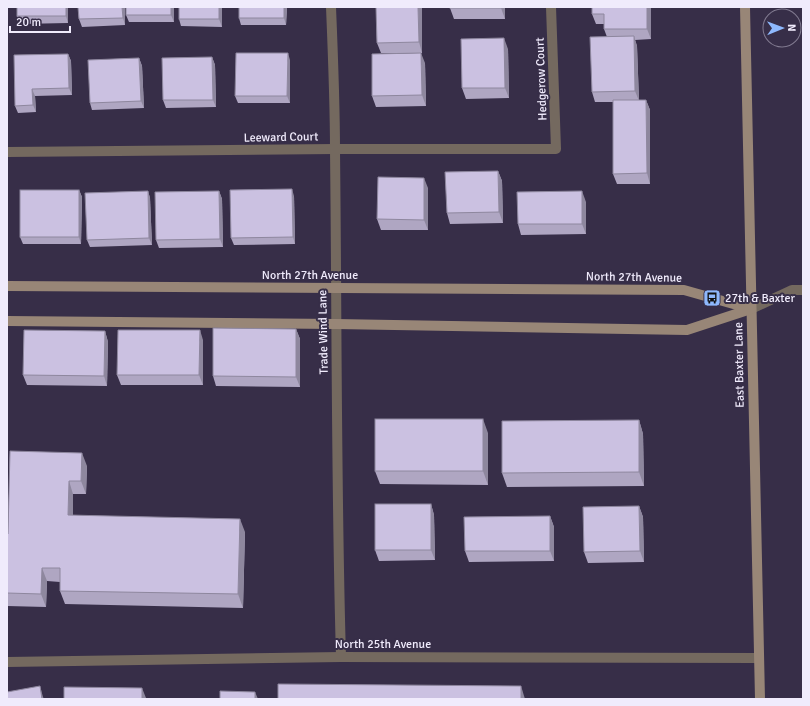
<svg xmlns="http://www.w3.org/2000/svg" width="810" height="706" viewBox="0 0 810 706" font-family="Signika,sans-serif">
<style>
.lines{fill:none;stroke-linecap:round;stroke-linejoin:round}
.street{stroke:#74695f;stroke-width:10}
.secondary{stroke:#988677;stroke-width:10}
.wall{fill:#afa6c2}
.shaded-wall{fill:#8e879e}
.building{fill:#cbc1e1;stroke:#8e879e}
.labels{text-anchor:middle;stroke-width:4;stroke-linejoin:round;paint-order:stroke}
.street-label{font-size:12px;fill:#f0ebfc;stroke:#372e48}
.poi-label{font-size:12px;fill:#f0ebfc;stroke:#372e48;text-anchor:start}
</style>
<rect width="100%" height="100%" fill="#372e48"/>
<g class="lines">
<!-- street -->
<g class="street">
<path d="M331,7C333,55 335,103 335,151C337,320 336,488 341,657"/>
<path d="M7,152L335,149H556L551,7"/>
<path d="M751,309L792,290H803"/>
<path d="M7,662L341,657L759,658"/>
</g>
<!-- secondary -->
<g class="secondary">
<path d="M745,7L760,699"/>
<path d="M7,286L684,290L751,309"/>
<path d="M7,321L336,324L687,330L751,309"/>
</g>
</g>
<!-- wall -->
<g class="wall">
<path d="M17,7H68V23L20,24L17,16Z"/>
<path d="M78,7H125V25L82,27L79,19Z"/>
<path d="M126,7H174V22H129L126,15Z"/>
<path d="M222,7V27L181,26L179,19Z"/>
<path d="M239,7H287L286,25H241L239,18Z"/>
<path d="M376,7H421L422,9V53H381L377,43Z"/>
<path d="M505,7V19H454L450,8Z"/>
<path d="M592,7H651V39L635,40L637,46L639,100H646L650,110V184H617L613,174V102H595L592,92L607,37L604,29V24H596L592,14Z"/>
<path d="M508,49L509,98L466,99L462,88Z"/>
<path d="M68,54L71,61L72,95L35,96L36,112L18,113L15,106Z"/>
<path d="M212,57L215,65L216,107L166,108L163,100Z"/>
<path d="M139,58L142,66L144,108L92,110L90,103Z"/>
<path d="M290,60V103H238L235,96Z"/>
<path d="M425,63L426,106L376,107L372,96Z"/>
<path d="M498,171L502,181L503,223L450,224L447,213Z"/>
<path d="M428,188V230H381L377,219Z"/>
<path d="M79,190L82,197L81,244H23L20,237Z"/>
<path d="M148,191L150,198L152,245L90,247L87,240Z"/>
<path d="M219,191L222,199L223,247L159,248L156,240Z"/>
<path d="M294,196L295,244L234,245L231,238Z"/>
<path d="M586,202V234L521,235L518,224Z"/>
<path d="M296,329L300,339V387L216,386L213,376Z"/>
<path d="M105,331L108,342L107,386L27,385L23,375Z"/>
<path d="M203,340V385H121L117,375Z"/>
<path d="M639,420L643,434L644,486L507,487L502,473Z"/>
<path d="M488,433V485L380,484L375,471Z"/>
<path d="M10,451L87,466L86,494H73V515L245,532L243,608L65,604L60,591V582L47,581L46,607L7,606V534H8Z"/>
<path d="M431,504L434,515L435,560L379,561L375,550Z"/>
<path d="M639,506L643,517L644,562L588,563L584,552Z"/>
<path d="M550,516L554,527V561L469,562L465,551Z"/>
</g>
<!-- shaded-wall -->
<g class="shaded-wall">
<path d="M66,7H68V23L66,16Z"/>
<path d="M122,7H125V25L123,18Z"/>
<path d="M171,7H174V22L171,15Z"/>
<path d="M219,7H222V27L219,19Z"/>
<path d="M284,7H287L286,25L284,18Z"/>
<path d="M418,7H421L422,9V53L419,42Z"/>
<path d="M501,7H505V19L501,8Z"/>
<path d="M647,7H651V39L647,29Z"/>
<path d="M634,36L637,46L639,101L635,91Z"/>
<path d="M504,38L508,49L509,98L505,88Z"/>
<path d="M288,53L290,60V103L287,96Z"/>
<path d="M421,53L425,63L426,106L422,95Z"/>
<path d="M68,54L71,61L72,95L69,88Z"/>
<path d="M212,57L215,65L216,107L213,100Z"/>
<path d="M139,58L142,66L144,108L141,101Z"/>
<path d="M32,89L35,96L36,112L33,105Z"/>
<path d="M646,100L650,110V184L647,173Z"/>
<path d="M498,171L502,181L503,223L499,212Z"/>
<path d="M424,178L428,188V230L424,220Z"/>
<path d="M292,189L294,196L295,244L293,237Z"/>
<path d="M79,190L82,197L81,244L79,237Z"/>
<path d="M148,191L150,198L152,245L149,238Z"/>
<path d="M219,191L222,199L223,247L220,239Z"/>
<path d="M582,191L586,202V234L582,224Z"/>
<path d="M296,329L300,339V387L296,377Z"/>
<path d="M200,330L203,340V385L199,375Z"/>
<path d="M105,331L108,342L107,386L104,376Z"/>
<path d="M483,419L488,433V485L483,471Z"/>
<path d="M639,420L643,434L644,486L639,472Z"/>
<path d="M82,453L87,466L86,494L81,481Z"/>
<path d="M69,481L73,494V529L68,515Z"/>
<path d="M431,504L434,515L435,560L431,550Z"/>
<path d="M639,506L643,517L644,562L640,551Z"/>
<path d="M550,516L554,527V561L550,551Z"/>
<path d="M240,519L245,532L243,608L238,594Z"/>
<path d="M42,568L47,581L46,607L41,594Z"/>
<path d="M40,686L43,697L44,699H42Z"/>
<path d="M521,686L525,699H521Z"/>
<path d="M142,688L146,698V699H142Z"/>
<path d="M255,692L258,699H255Z"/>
</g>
<!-- building -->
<g class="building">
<rect x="17" y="7" width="49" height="9"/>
<path d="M78,7H122L123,18L79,19Z"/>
<rect x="126" y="7" width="45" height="8"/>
<rect x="179" y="7" width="40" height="12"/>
<rect x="239" y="7" width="45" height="11"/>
<path d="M376,7H418L419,42L377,43Z"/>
<rect x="450" y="7" width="51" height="1"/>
<path d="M592,7H647V29H604V14H592Z"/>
<path d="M634,36L635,91L592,92L590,37Z"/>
<path d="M504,38L505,88H462L461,39Z"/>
<path d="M236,53H288L287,96H235Z"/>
<path d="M421,53L422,95L372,96V54Z"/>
<path d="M68,54L69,88L32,89L33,105L15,106L14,55Z"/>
<path d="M212,57L213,100H163L162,58Z"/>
<path d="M139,58L141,101L90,103L88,60Z"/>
<path d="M613,100H646L647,173L613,174Z"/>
<path d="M498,171L499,212L447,213L445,172Z"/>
<path d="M378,177L424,178V220L377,219Z"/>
<path d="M292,189L293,237L231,238L230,190Z"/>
<rect x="20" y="190" width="59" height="47"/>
<path d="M148,191L149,238L87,240L85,193Z"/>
<path d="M219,191L220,239L156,240L155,192Z"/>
<path d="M582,191V224H518L517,192Z"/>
<path d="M213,328L296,329V377L213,376Z"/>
<path d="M24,330L105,331L104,376L23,375Z"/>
<path d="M118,330H200L199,375H117Z"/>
<rect x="375" y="419" width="108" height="52"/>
<path d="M639,420V472L502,473V421Z"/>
<path d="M10,451L82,453L81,481H69L68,515L240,519L238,594L60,591V568H42L41,594L7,593V534H8Z"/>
<rect x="375" y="504" width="56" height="46"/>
<path d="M639,506L640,551L584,552L583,507Z"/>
<path d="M550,516V551H465L464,517Z"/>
<path d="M278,684L521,686V699H278Z"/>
<path d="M40,686L42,699H7V692Z"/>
<path d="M64,687L142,688V699H64Z"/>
<path d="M220,691L255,692V699H220Z"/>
</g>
<!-- icons -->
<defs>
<g id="bus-square" transform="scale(0.9)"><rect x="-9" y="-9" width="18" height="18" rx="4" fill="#8eb8fd" stroke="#372e48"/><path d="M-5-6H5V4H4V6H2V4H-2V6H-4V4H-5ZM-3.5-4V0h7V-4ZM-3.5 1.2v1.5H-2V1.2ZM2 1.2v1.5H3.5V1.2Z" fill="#111"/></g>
</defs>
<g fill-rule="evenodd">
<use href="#bus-square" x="712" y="298"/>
</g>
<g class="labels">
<!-- street labels -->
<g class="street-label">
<text transform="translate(541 79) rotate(-92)" y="4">Hedgerow Court</text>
<text transform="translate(281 137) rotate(-1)" y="4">Leeward Court</text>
<text x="310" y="279">North 27th Avenue</text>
<text transform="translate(634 277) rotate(1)" y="4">North 27th Avenue</text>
<text transform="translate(323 332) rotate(-91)" y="4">Trade Wind Lane</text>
<text transform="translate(739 365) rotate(-91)" y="4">East Baxter Lane</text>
<text x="383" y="648">North 25th Avenue</text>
</g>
<!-- poi labels -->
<g class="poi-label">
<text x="725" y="302">27th &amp; Baxter</text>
</g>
</g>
<!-- border -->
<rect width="810" height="706" fill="none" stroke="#f0ebfc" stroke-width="16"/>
<!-- north arrow -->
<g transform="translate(782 28) rotate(89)"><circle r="19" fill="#372e48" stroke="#817a90"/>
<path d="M0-3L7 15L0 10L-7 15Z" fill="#8eb8fd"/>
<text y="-6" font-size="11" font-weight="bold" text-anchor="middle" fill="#f0ebfc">N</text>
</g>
<!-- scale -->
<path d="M10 26v6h60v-6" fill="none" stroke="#f0ebfc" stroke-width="2"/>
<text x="16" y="26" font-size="12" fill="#f0ebfc" stroke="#372e48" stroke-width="3" paint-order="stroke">20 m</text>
</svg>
